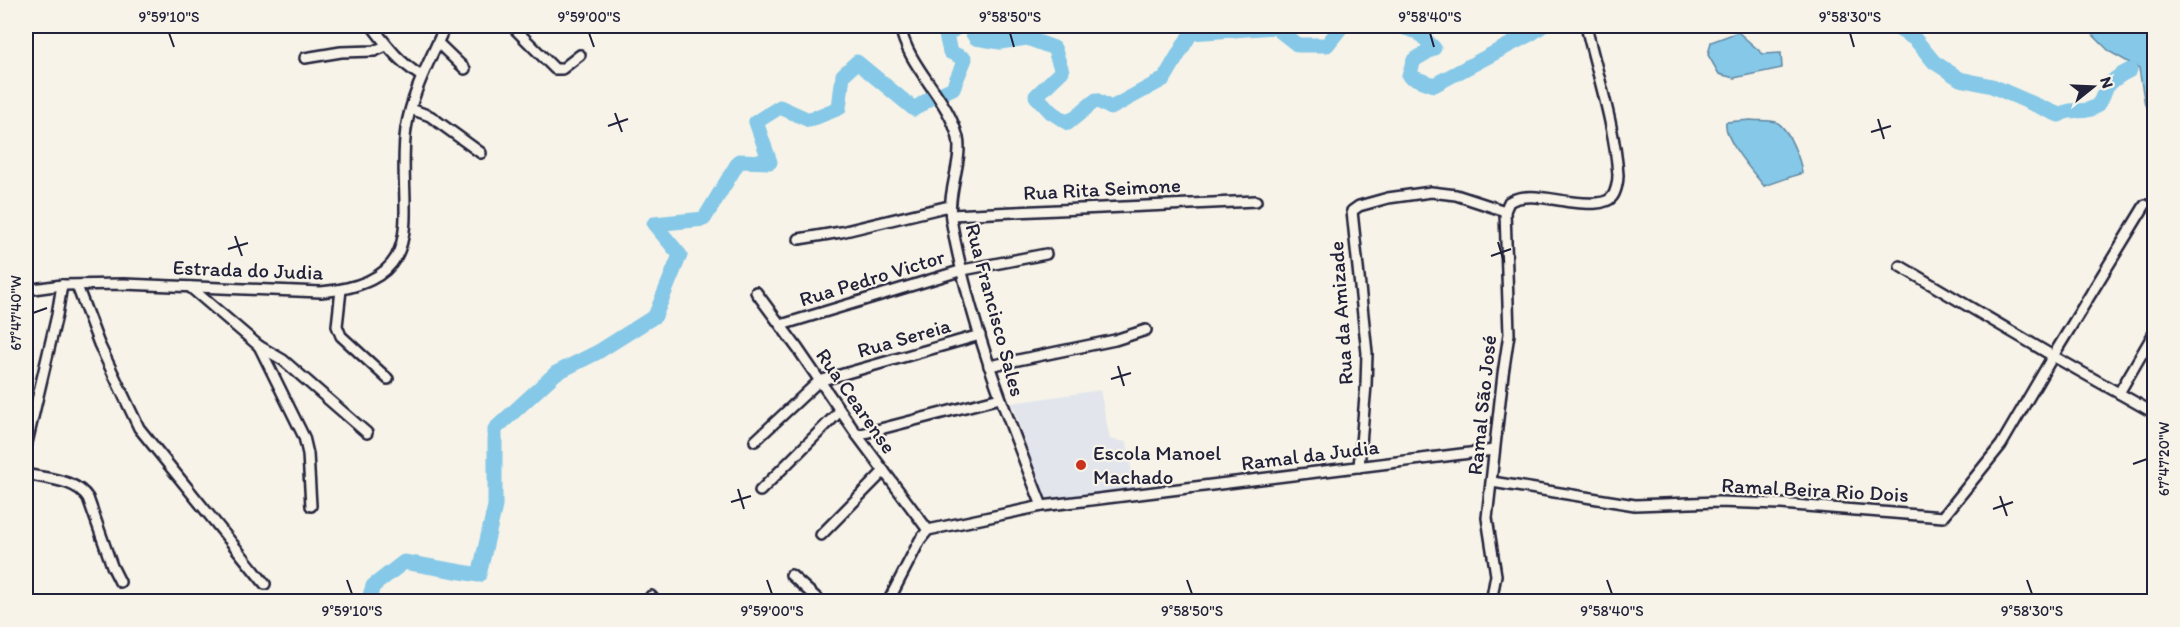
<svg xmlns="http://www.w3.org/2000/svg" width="2180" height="627" viewBox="0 0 2180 627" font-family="Itim,sans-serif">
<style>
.built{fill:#e2e6ec}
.water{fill:#86c8e7;stroke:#5e86a2;stroke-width:1.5}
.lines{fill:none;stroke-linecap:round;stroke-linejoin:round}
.river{stroke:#86c8e7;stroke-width:15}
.minor-casing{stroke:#22223b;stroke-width:14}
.minor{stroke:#f7f3e8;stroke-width:9}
.ticks{fill:none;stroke:#22223b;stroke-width:2}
.poi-dot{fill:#c8321e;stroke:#f7f3e8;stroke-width:2}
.labels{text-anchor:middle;stroke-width:4.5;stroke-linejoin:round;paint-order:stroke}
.street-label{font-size:21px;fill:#22223b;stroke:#f7f3e8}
.poi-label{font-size:21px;fill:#22223b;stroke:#f7f3e8;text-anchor:start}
.neatline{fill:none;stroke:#22223b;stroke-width:2}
.ticks-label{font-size:15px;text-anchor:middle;fill:#22223b}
</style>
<rect width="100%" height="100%" fill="#f7f3e8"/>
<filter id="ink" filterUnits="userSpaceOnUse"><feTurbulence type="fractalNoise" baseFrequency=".0167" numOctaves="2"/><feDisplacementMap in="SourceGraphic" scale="12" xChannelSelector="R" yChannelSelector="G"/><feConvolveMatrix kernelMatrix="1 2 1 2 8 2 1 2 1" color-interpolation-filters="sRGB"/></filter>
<g filter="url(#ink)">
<!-- built -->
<path class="built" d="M1100,390L1110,439L1127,442L1134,488L1044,500L1012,403Z"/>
<!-- water -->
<g class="water">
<path d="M2084,26H2154V116L2145,105L2139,68L2110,52Z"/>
<path d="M1738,32L1763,54L1781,53L1782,68L1734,78L1719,74L1708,55L1711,42Z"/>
<path d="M1751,120C1758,121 1769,120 1776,122C1788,127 1801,161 1802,173L1764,186C1753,172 1723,139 1726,122Z"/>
</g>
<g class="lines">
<!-- river -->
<g class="river">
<path d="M968,26L976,38L1000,42L1027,38L1054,48L1062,71L1036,96L1051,112L1068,123L1096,100L1111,108L1164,79L1191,33L1275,27L1298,45H1327L1342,26"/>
<path d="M1399,26L1418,32L1434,48L1414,60L1409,76L1434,85L1532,33L1542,26"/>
<path d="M1894,26L1915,39L1934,62L1960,79L1992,86L2059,115C2074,106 2082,115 2095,107C2103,102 2102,94 2107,87C2112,80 2122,74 2130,70"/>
<path d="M368,602L373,586L404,562L479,575L495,506V429L556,373L598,352L655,316L680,255L654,224L704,219L739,161L770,162L756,122L780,107L809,120L839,108L843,75L857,62L914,109L931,98L953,88L965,59L950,52L946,35L959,26"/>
</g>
<!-- minor casing -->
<g class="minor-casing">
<g id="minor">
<path d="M372,26C388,47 398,61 421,76"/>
<path d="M512,26L555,69H562L580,55"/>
<path d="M900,26C908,68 948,97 958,138C963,160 947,193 951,219C968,319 1005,412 1042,506"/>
<path d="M438,43L465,69"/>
<path d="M305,58L341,52L374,51L386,46"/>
<path d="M411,109L430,116L481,153"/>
<path d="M26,117V119"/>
<path d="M951,215L1256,201"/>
<path d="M799,239L841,232L949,206"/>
<path d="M1900,266L2053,356L2145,205"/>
<path d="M77,286L99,344L139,428L265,584"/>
<path d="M190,287L259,346L283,360L367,433"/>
<path d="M26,290L62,285L124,284L321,292C438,281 395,208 406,129C412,91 431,59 445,26"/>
<path d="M341,290L337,326L341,336L388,379"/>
<path d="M756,292L798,349L857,435L928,530"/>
<path d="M781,325L963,270L1046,254"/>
<path d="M259,346L304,437L308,454L311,506"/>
<path d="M989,366L1115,340L1146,330"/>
<path d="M2119,393L2154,333"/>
<path d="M857,435L1000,398"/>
<path d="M755,441L819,381L980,335"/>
<path d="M26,447L57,315L62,285"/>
<path d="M1359,467L1366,385L1367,353L1352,211L1359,206L1388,198L1431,192L1456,195L1505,211"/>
<path d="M26,474C46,479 76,479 88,498L112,566L120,582"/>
<path d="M1492,482L1635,505L1718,502L1781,504L1943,517L2001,445L2053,356L2154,413"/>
<path d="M760,491L840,411"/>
<path d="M821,535L884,471"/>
<path d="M791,575L821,602"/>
<path d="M651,596L656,602"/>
<path d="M888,602L920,540L928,530L1042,506L1494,450"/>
<path d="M1491,602L1496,575L1487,518L1503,374L1509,334L1505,211L1509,202C1525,191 1553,200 1572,202C1582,203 1605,206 1612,197C1616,192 1618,182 1618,175C1615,127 1597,73 1586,26"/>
</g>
</g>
<!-- minor -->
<use href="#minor" class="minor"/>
</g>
</g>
<!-- ticks -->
<path class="ticks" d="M169,33L174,47M589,33L594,47M1010,33L1014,47M1430,33L1434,47M1850,33L1854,47M615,113L622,132M1878,119L1884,139M608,126L628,119M1871,132L1891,126M235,236L242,256M1498,242L1504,262M228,249L248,243M1491,256L1511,249M33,313L47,308M1118,366L1124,386M1111,379L1131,373M2133,464L2147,459M738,489L744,509M2000,496L2007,516M731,502L751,496M1993,509L2013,502M347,580L352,594M767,580L772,594M1187,580L1192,594M1607,580L1612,594M2027,580L2032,594"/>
<!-- markers -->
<circle class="poi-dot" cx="1081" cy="465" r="6"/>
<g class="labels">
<!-- street labels -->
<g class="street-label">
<text transform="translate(1102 189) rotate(-3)" y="7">Rua Rita Seimone</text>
<text transform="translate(248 270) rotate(2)" y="7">Estrada do Judia</text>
<text transform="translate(872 278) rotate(-17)" y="7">Rua Pedro Victor</text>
<text transform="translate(995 310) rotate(75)" y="7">Rua Francisco Sales</text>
<text transform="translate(1341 313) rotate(-94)" y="7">Rua da Amizade</text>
<text transform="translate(904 338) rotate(-16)" y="7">Rua Sereia</text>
<text transform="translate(856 401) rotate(55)" y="7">Rua Cearense</text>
<text transform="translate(1482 405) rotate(-84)" y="7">Ramal São José</text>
<text transform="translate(1310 455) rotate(-7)" y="7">Ramal da Judia</text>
<text transform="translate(1815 490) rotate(3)" y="7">Ramal Beira Rio Dois</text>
</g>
<!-- poi labels -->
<g class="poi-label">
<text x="1093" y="460">Escola Manoel<tspan x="1093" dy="24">Machado</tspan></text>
</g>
</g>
<!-- margin -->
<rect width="2180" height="627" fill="none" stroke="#f7f3e8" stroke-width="66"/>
<!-- north arrow -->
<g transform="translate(2093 87) rotate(72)" stroke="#f7f3e8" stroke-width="4.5" paint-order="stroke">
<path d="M0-4.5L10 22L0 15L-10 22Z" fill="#22223b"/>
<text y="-9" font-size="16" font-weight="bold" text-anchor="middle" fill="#22223b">N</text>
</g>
<rect x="33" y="33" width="2114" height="561" class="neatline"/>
<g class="ticks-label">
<text x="169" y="22">9°59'10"S</text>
<text x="589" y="22">9°59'00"S</text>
<text x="1010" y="22">9°58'50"S</text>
<text x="1430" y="22">9°58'40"S</text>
<text x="1850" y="22">9°58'30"S</text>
<text transform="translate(16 313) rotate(-90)" y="5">67°47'40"W</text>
<text transform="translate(2164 459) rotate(-90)" y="5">67°47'20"W</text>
<text x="352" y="616">9°59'10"S</text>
<text x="772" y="616">9°59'00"S</text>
<text x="1192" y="616">9°58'50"S</text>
<text x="1612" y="616">9°58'40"S</text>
<text x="2032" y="616">9°58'30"S</text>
</g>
</svg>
